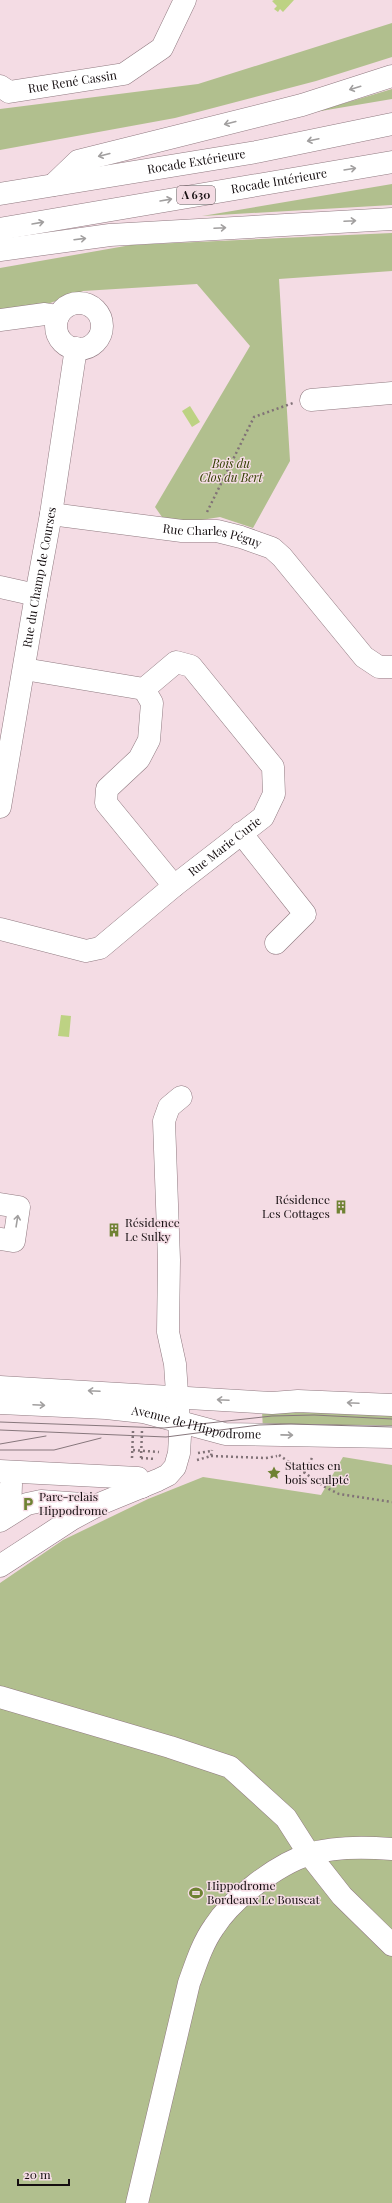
<svg xmlns="http://www.w3.org/2000/svg" width="392" height="2203" viewBox="0 0 392 2203" font-family="'Playfair Display',serif">
<style>
.green{fill:#b1bf8e}
.water{fill:#bdd283}
.lines{fill:none;stroke-linecap:round;stroke-linejoin:round}
.minor-casing{stroke:#907a81;stroke-width:23}
.highway-casing{stroke:#907a81;stroke-width:23}
.path{stroke:#817277;stroke-width:2.5;stroke-dasharray:2 3;stroke-linecap:butt}
.minor{stroke:#fff;stroke-width:22}
.highway{stroke:#fff;stroke-width:22}
.tram{stroke:#87777c;stroke-width:1}
.oneway{stroke:#a19f9f}
.labels{text-anchor:middle;stroke-width:3;stroke-linejoin:round;paint-order:stroke}
.shield{fill:#f4dce4;stroke:#584c50;stroke-width:1}
.shield-label{font-size:11px;font-weight:bold;fill:#150e10}
.street-label{font-size:12px;fill:#150e10;stroke:#f4dce4}
.park-label{font-size:12px;font-style:italic;fill:#323e00;stroke:#f4dce4}
.poi-label{font-size:12px;fill:#150e10;stroke:#f4dce4;text-anchor:start}
</style>
<rect width="100%" height="100%" fill="#f4dce4"/>
<!-- green -->
<g class="green">
<path d="M392,23V57L316,81L175,118L0,150V109L198,84Z"/>
<path d="M392,89V99L315,112Z"/>
<path d="M392,184V205L202,216Z"/>
<path d="M392,233V271L279,279L290,461L253,528L220,517L183,523L162,517L155,507L250,346L197,284L83,291L42,306L0,311V268L131,245Z"/>
<path d="M290,1411L392,1415V1431L263,1429L262,1412Z"/>
<path d="M343,1457L392,1465V2203H0V1583L63,1540L148,1499L203,1477L321,1495Z"/>
</g>
<!-- water -->
<g class="water">
<path d="M274,0H294L283,12L280,9L278,12L274,9L277,6L272,1Z"/>
<path d="M190,406L200,422L192,427L182,411Z"/>
<path d="M61,1015L71,1016L69,1037L58,1036Z"/>
</g>
<g class="lines">
<!-- minor casing -->
<g class="minor-casing">
<g id="minor">
<path id="s1" d="M0,86L9,92L124,74L162,48L185,0"/>
<circle cx="79" cy="326" r="23"/>
<path d="M0,320L45,314L58,316"/>
<path d="M311,400L392,393"/>
<path id="s2" d="M51,514L182,531H217L241,537L272,548L282,557L364,657L379,667H392"/>
<path d="M0,587L36,595"/>
<path d="M144,689L152,703L149,740L139,759L107,789L106,803L174,886"/>
<path id="s3" d="M0,807L36,595L51,514L76,348"/>
<path d="M241,833L305,914L276,943"/>
<path id="s4" d="M0,929L86,951L100,948L174,886L263,817L274,794L273,767L191,666L176,662L144,689L24,669"/>
<path d="M0,1204L19,1207L14,1241L0,1239"/>
<path d="M0,1387L272,1403L298,1401L392,1405"/>
<path id="s5" d="M0,1403L106,1408L143,1412L225,1434L392,1437"/>
<path d="M0,1471L138,1478L142,1487"/>
<path d="M10,1514L11,1484"/>
<path d="M0,1521L27,1504L41,1501L82,1504L86,1511"/>
<path d="M0,1566L72,1519L102,1503L158,1480L168,1475L175,1467L179,1453L180,1436L175,1364L168,1332L169,1260L164,1121L169,1107L181,1097"/>
<path d="M0,1697L170,1747L230,1767L286,1818L309,1854L342,1896L392,1945"/>
<path d="M137,2203L189,1983C196,1964 202,1944 214,1927C232,1899 277,1864 310,1854C335,1846 366,1847 392,1849"/>
</g>
</g>
<!-- highway casing -->
<g class="highway-casing">
<g id="highway">
<path d="M53,185L78,161L302,105L392,76"/>
<path id="s6" d="M0,194L256,152L392,124"/>
<path id="s7" d="M0,229L392,162"/>
<path d="M0,250L110,235L392,219"/>
</g>
</g>
<!-- path -->
<g class="path">
<path d="M207,512L254,417L293,403"/>
<path d="M133,1450L159,1452"/>
<path d="M198,1453L211,1451"/>
<path d="M279,1455L325,1487L339,1494L392,1502"/>
<path d="M211,1456L266,1458L277,1456"/>
<path d="M132,1458L133,1431"/>
<path d="M141,1458L142,1430"/>
<path d="M141,1458L156,1459"/>
<path d="M197,1460L211,1456L212,1450"/>
<path d="M304,1473L313,1456"/>
</g>
<!-- minor -->
<use href="#minor" class="minor"/>
<!-- highway -->
<use href="#highway" class="highway"/>
<!-- tram -->
<g class="tram">
<path d="M0,1422L164,1428L272,1416L314,1415L392,1419"/>
<path d="M0,1430L166,1437L259,1425L291,1424L392,1427"/>
<path d="M0,1444L46,1436"/>
<path d="M0,1450H54L101,1438"/>
</g>
</g>
<!-- one-way arrows -->
<defs><path id="oneway-shaft" d="M-6 0H5M1.5-3L5.5 0L1.5 3" fill="none" stroke-width="1.6" stroke-linecap="round" stroke-linejoin="round"/></defs>
<g class="oneway">
<use href="#oneway-shaft" transform="translate(355 88) rotate(163)"/>
<use href="#oneway-shaft" transform="translate(230 123) rotate(166)"/>
<use href="#oneway-shaft" transform="translate(313 140) rotate(168)"/>
<use href="#oneway-shaft" transform="translate(104 155) rotate(166)"/>
<use href="#oneway-shaft" transform="translate(350 169) rotate(-9)"/>
<use href="#oneway-shaft" transform="translate(166 200) rotate(-10)"/>
<use href="#oneway-shaft" transform="translate(350 221) rotate(-3)"/>
<use href="#oneway-shaft" transform="translate(38 223) rotate(-10)"/>
<use href="#oneway-shaft" transform="translate(220 228) rotate(-3)"/>
<use href="#oneway-shaft" transform="translate(80 239) rotate(-7)"/>
<use href="#oneway-shaft" transform="translate(17 1221) rotate(-81)"/>
<use href="#oneway-shaft" transform="translate(94 1391) rotate(-177)"/>
<use href="#oneway-shaft" transform="translate(223 1400) rotate(-177)"/>
<use href="#oneway-shaft" transform="translate(353 1403) rotate(-177)"/>
<use href="#oneway-shaft" transform="translate(39 1405) rotate(3)"/>
<use href="#oneway-shaft" transform="translate(287 1435) rotate(1)"/>
</g>
<!-- icons -->
<defs>
<g id="building-bare" transform="scale(1.08)"><path d="M-4-6H4V6H1V3H-1V6H-4ZM-2.5-4.3h1.7v1.8h-1.7ZM.8-4.3h1.7v1.8H.8ZM-2.5-1h1.7V.8h-1.7ZM.8-1h1.7V.8H.8Z" fill="#6f8233" stroke="#f4dce4" stroke-width="2.5" paint-order="stroke"/></g>
<g id="sight-bare" transform="scale(1.08)"><path d="M0-6L1.8-2.2L6-1.7L2.9 1.2L3.7 5.4L0 3.3L-3.7 5.4L-2.9 1.2L-6-1.7L-1.8-2.2Z" fill="#6f8233" stroke="#f4dce4" stroke-width="2.5" paint-order="stroke"/></g>
<g id="parking-bare" transform="scale(1.08)"><path d="M-3.5-5.5H1a3.5 3.5 0 0 1 0 7H-1V5.5H-3.5ZM-1-3.4V-.6H.8a1.4 1.4 0 0 0 0-2.8Z" fill="#6f8233" stroke="#f4dce4" stroke-width="2.5" paint-order="stroke"/></g>
<g id="stadium-bare" transform="scale(1.08)"><path d="M0-5a6.5 5 0 1 0 0 10a6.5 5 0 1 0 0-10ZM-3.5-1.8h7v3.6h-7Z" fill="#6f8233" stroke="#f4dce4" stroke-width="2.5" paint-order="stroke"/></g>
</defs>
<g fill-rule="evenodd">
<use href="#building-bare" x="341" y="1207"/>
<use href="#building-bare" x="114" y="1230"/>
<use href="#sight-bare" x="274" y="1473"/>
<use href="#parking-bare" x="28" y="1504"/>
<use href="#stadium-bare" x="196" y="1893"/>
</g>
<g class="labels">
<!-- shield labels -->
<rect class="shield" x="177" y="186" width="38" height="18" rx="3"/>
<g class="shield-label">
<text x="196" y="199">A 630</text>
</g>
<!-- street labels -->
<g class="street-label">
<text dy="4" stroke="none"><textPath href="#s1" startOffset="75">Rue René Cassin</textPath></text>
<text dy="4" stroke="none"><textPath href="#s6" startOffset="199">Rocade Extérieure</textPath></text>
<text dy="4" stroke="none"><textPath href="#s7" startOffset="283">Rocade Intérieure</textPath></text>
<text dy="4" stroke="none"><textPath href="#s2" startOffset="163">Rue Charles Péguy</textPath></text>
<text dy="4" stroke="none"><textPath href="#s3" startOffset="233">Rue du Champ de Courses</textPath></text>
<text dy="4" stroke="none"><textPath href="#s4" startOffset="264">Rue Marie Curie</textPath></text>
<text dy="4" stroke="none"><textPath href="#s5" startOffset="198">Avenue de l'Hippodrome</textPath></text>
</g>
<!-- park labels -->
<g class="park-label">
<text x="231" y="468">Bois du<tspan x="231" dy="14">Clos du Bert</tspan></text>
</g>
<!-- poi labels -->
<g class="poi-label">
<text x="330" y="1204" text-anchor="end">Résidence<tspan x="330" dy="14">Les Cottages</tspan></text>
<text x="125" y="1227">Résidence<tspan x="125" dy="14">Le Sulky</tspan></text>
<text x="285" y="1470">Statues en<tspan x="285" dy="14">bois sculpté</tspan></text>
<text x="39" y="1501">Parc-relais<tspan x="39" dy="14">Hippodrome</tspan></text>
<text x="207" y="1890">Hippodrome<tspan x="207" dy="14">Bordeaux Le Bouscat</tspan></text>
</g>
</g>
<!-- scale -->
<path d="M18 2179v6h51v-6" fill="none" stroke="#150e10" stroke-width="2"/>
<text x="24" y="2179" font-size="12" fill="#150e10" stroke="#f4dce4" stroke-width="3" paint-order="stroke">20 m</text>
</svg>
